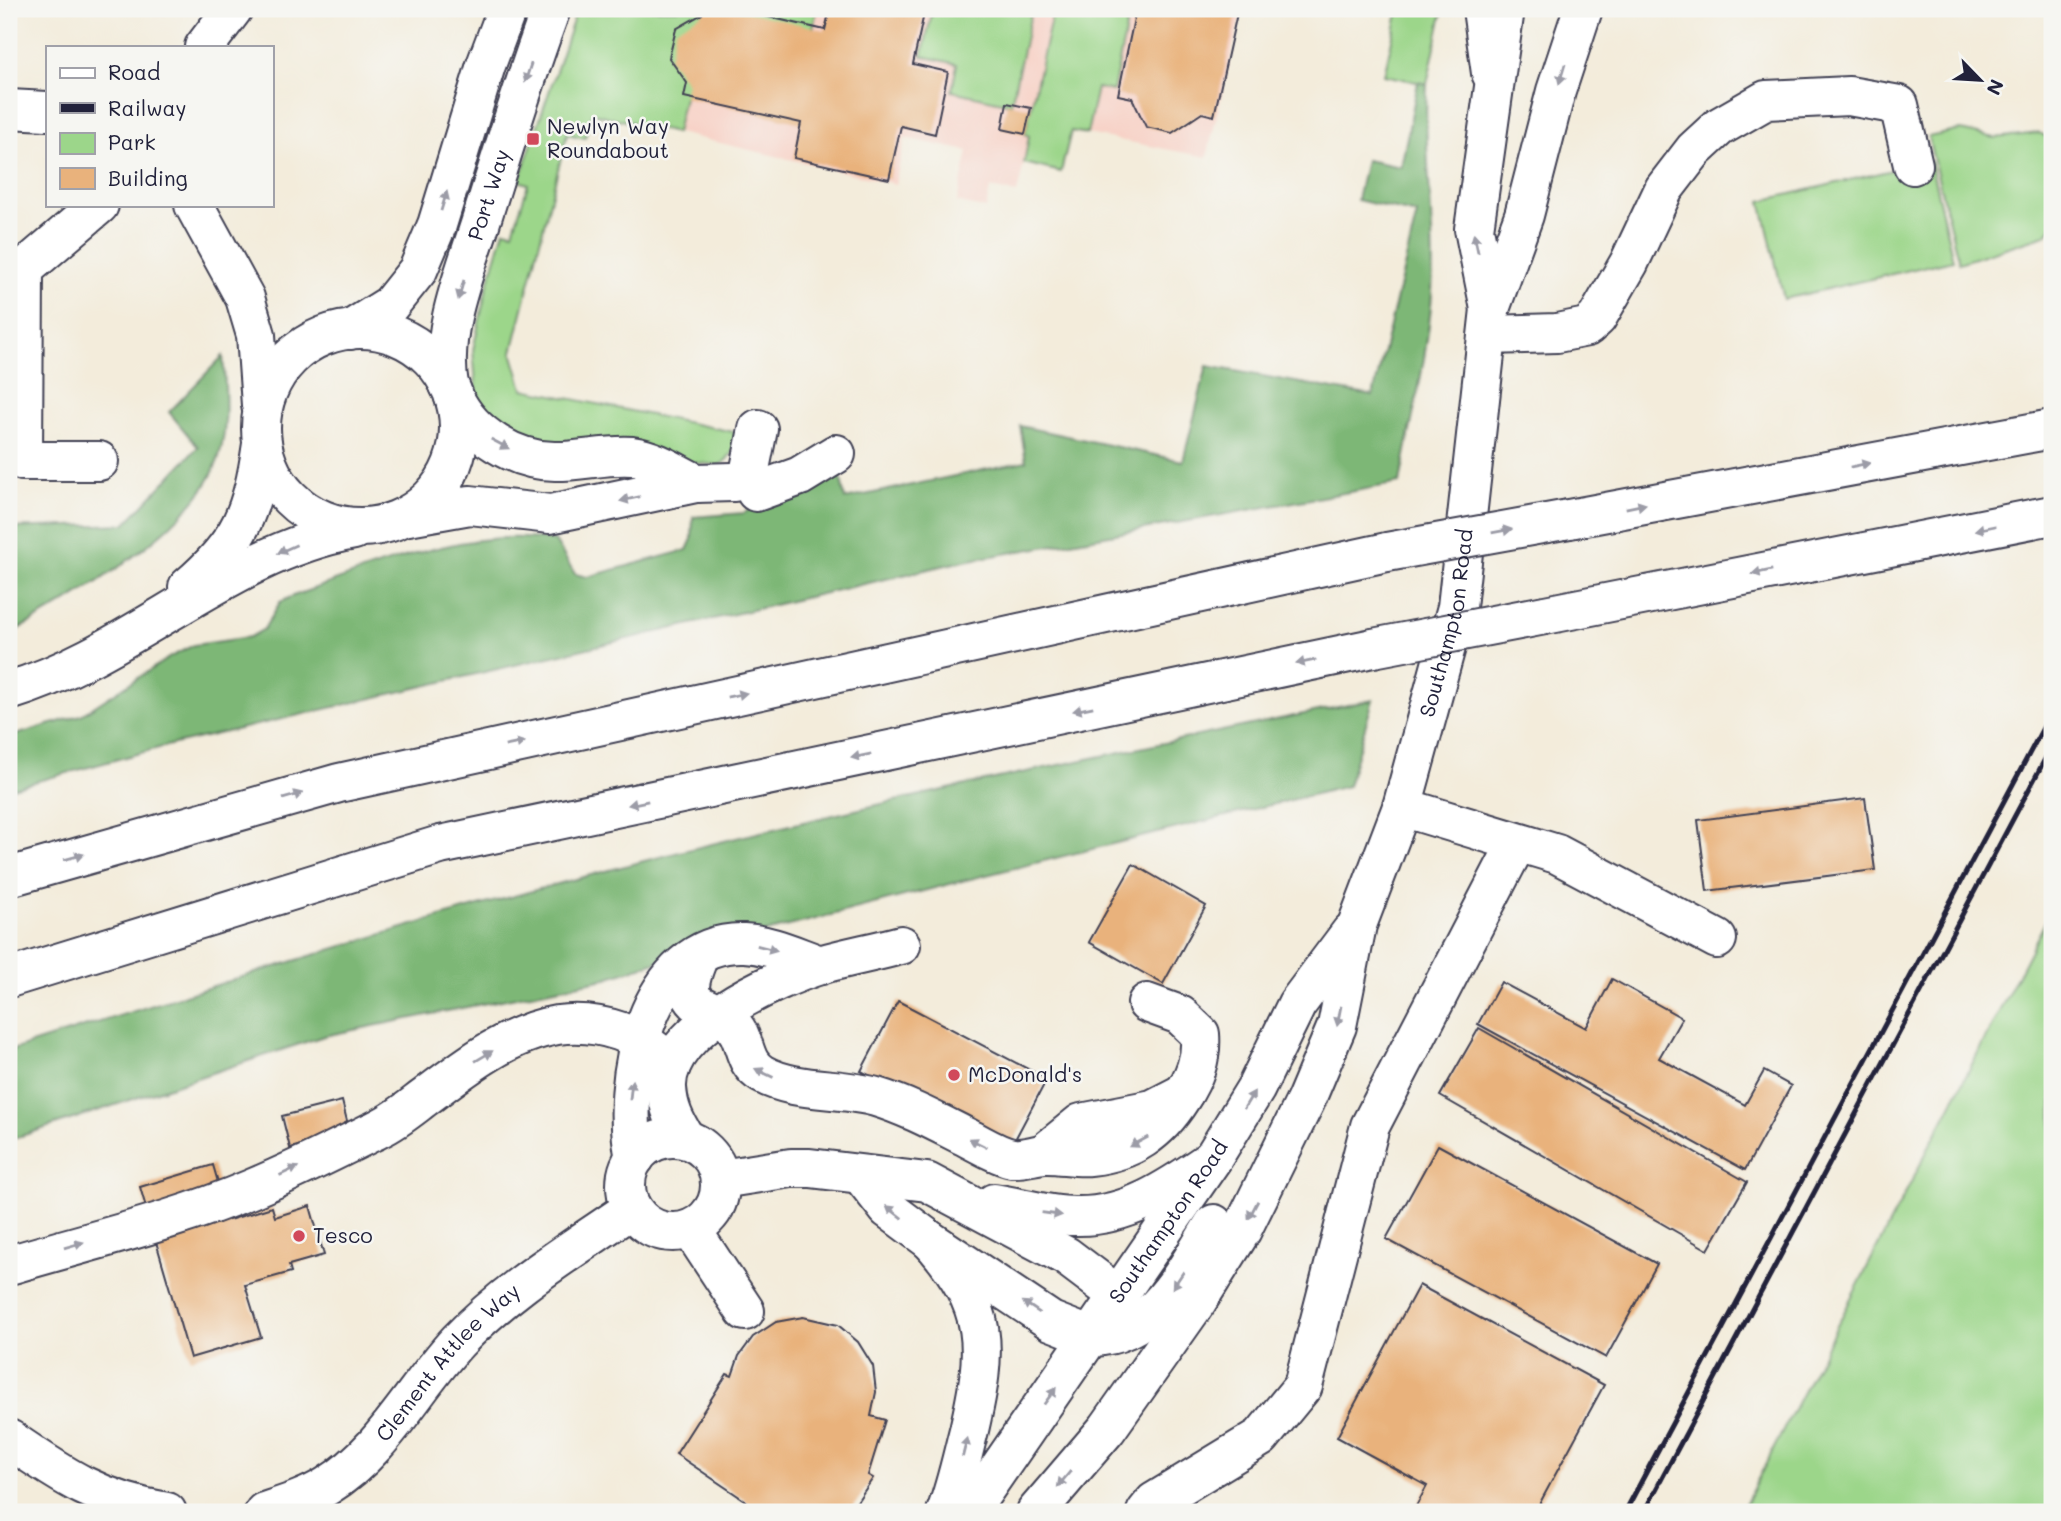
<svg xmlns="http://www.w3.org/2000/svg" width="2061" height="1521" viewBox="0 0 2061 1521" font-family="Mali,sans-serif">
<style>
.built{fill:#f7d1c6}
.green{fill:#9cd68a;stroke:#5f7c62;stroke-width:2}
.forest{fill:#7db776;stroke:#506c58;stroke-width:2}
.building{fill:#e9b27c}
.lines{fill:none;stroke-linecap:round;stroke-linejoin:round}
.minor-casing{stroke:#414053;stroke-width:42}
.major-casing{stroke:#414053;stroke-width:42}
.highway-casing{stroke:#414053;stroke-width:42}
.minor{stroke:#fff;stroke-width:38}
.major{stroke:#fff;stroke-width:38}
.highway{stroke:#fff;stroke-width:38}
.rail{stroke:#22223b;stroke-width:5}
.highway-bridge-casing{stroke:#414053;stroke-width:42;stroke-linecap:butt}
.highway-bridge{stroke:#fff;stroke-width:38}
.oneway{fill:#9c9ca7}
.poi-dot{fill:#d1495b;stroke:#f6f6f2;stroke-width:2.5}
.labels{text-anchor:middle;stroke-width:5;stroke-linejoin:round;paint-order:stroke}
.poi-label{font-size:21px;fill:#22223b;stroke:#f6f6f2;text-anchor:start}
.street-label{font-size:21px;fill:#22223b;stroke:#f6f6f2}
</style>
<rect width="100%" height="100%" fill="#f6f6f2"/>
<filter id="ink" filterUnits="userSpaceOnUse"><feTurbulence type="fractalNoise" baseFrequency=".0143" numOctaves="2"/><feDisplacementMap in="SourceGraphic" scale="14" xChannelSelector="R" yChannelSelector="G"/><feConvolveMatrix kernelMatrix="1 2 1 2 8 2 1 2 1" color-interpolation-filters="sRGB"/></filter>
<filter id="wash" filterUnits="userSpaceOnUse"><feTurbulence type="fractalNoise" baseFrequency=".00686" numOctaves="4" result="noise"/><feDisplacementMap in="SourceGraphic" scale="28" xChannelSelector="R" yChannelSelector="G"/><feGaussianBlur stdDeviation="1.57" result="paint"/><feColorMatrix in="noise" values="0 0 0 0 0 0 0 0 0 0 0 0 0 0 0 0 0 1.4 0 .05"/><feComposite in="paint" operator="in"/></filter>
<g filter="url(#wash)">
<rect width="100%" height="100%" fill="#f3ecdb"/>
<!-- built -->
<path class="built" d="M681,9L814,20L817,9H1242L1207,157L1072,131L1061,172L1024,163L1017,193L990,188L986,209L957,202L968,151L905,138L895,184L652,127Z"/>
<!-- green -->
<g class="green">
<path d="M577,9H817L812,34L684,97L676,133L592,113L585,138L567,134L512,352L523,389L739,433C736,446 732,459 719,465L547,449L492,420L477,395L473,350L486,291L504,230L513,232L528,184L519,181Z"/>
<path d="M933,9H1032L1011,104L952,91L957,64L922,56Z"/>
<path d="M1060,9H1130L1113,91L1097,88L1087,134L1071,131L1061,172L1024,163L1029,136L1025,134L1051,19Z"/>
<path d="M1399,9H1443L1427,84L1384,75Z"/>
<path d="M1961,130L1995,138L2039,133L2050,138L2052,228L2045,235L1959,263L1928,137Z"/>
<path d="M1930,161L1953,260L1784,299L1761,201Z"/>
<path d="M2052,909V1512H1741Z"/>
</g>
<!-- forest -->
<g class="forest">
<path d="M1418,82L1427,84C1423,154 1436,223 1432,293C1428,356 1411,420 1400,483L959,562L166,746L9,789V737L81,715L170,657L194,645L250,637L264,629L280,602L293,596C377,567 464,526 555,541L575,574L587,577L687,550L692,539L693,517L744,513L774,493L840,475L845,499L1026,461L1020,426L1183,461L1207,366L1373,396L1417,214L1357,200L1366,160L1401,167Z"/>
<path d="M223,356C226,394 230,437 213,472C183,534 69,603 9,634V528L125,524L198,447L169,412Z"/>
<path d="M1373,700L1348,786L954,883L678,955L600,980L324,1036L9,1140V1051C218,984 427,917 640,862C882,800 1128,750 1373,700Z"/>
</g>
<g id="blocks">
<!-- building -->
<g class="building">
<path d="M704,9H734L825,30L830,9H925L913,64L948,72L935,134L901,126L889,179L794,158L801,123L684,97L687,83L669,58L676,29L702,14Z"/>
<path d="M1136,9H1238L1214,116L1202,113L1172,133L1146,127L1132,98L1118,95Z"/>
<path d="M1007,103L1031,108L1025,134L1002,129Z"/>
<path d="M1865,798L1875,870L1707,891L1698,820Z"/>
<path d="M1133,864L1206,906L1163,984L1089,942Z"/>
<path d="M1612,979L1682,1018L1659,1058L1745,1105L1764,1071L1791,1086L1745,1170L1478,1024L1501,982L1586,1028Z"/>
<path d="M898,1001L1047,1079L1010,1149L861,1071Z"/>
<path d="M1479,1028L1747,1182L1708,1250L1440,1096Z"/>
<path d="M342,1101L350,1133L290,1148L282,1116Z"/>
<path d="M1438,1145L1657,1264L1606,1358L1386,1239Z"/>
<path d="M213,1165L229,1220L272,1207L275,1217L310,1206L324,1255L289,1265L291,1272L245,1285L261,1337L190,1358L140,1187Z"/>
<path d="M1419,1285L1604,1385L1535,1512H1413L1427,1486L1337,1437Z"/>
<path d="M803,1317L838,1325L858,1342L873,1366L876,1392L871,1416L885,1420L868,1475L873,1478L850,1512H762L676,1454L727,1374L732,1376L739,1356L753,1337L776,1322Z"/>
</g>
</g>
</g>
<g filter="url(#ink)">
<use href="#blocks" fill-opacity="0" stroke="#414053" stroke-width="2"/>
<g class="lines">
<!-- minor casing -->
<g class="minor-casing">
<g id="minor">
<path d="M1482,9L1491,73"/>
<path d="M204,47L233,9"/>
<path d="M9,109L47,111"/>
<path d="M194,205L245,298L256,335L261,405"/>
<circle cx="360" cy="428" r="99"/>
<path d="M350,330L390,305L418,270L437,225L486,65L507,9"/>
<path d="M1488,335L1557,333L1587,327L1597,318L1629,263L1664,189L1694,150L1719,127L1766,100L1849,96L1899,105L1913,165"/>
<path id="s1" d="M449,385C439,331 466,270 482,218C504,148 525,78 551,9"/>
<path d="M454,397C471,434 515,462 557,461C582,461 608,454 632,456C655,459 676,473 696,483"/>
<path d="M99,461H23L24,269L99,205"/>
<path d="M750,469L758,429"/>
<path d="M756,492L800,476L836,454"/>
<path d="M408,516L470,505L550,514L696,483L734,482"/>
<path d="M188,587C241,542 252,512 262,444"/>
<path d="M9,691C131,655 229,552 354,530"/>
<path d="M1402,807L1557,854L1717,939"/>
<path d="M700,954C669,1022 719,996 739,1034C746,1049 746,1065 762,1074C793,1092 842,1087 876,1097C909,1107 938,1123 968,1138C982,1145 997,1155 1012,1158C1023,1159 1033,1155 1044,1154C1059,1153 1076,1158 1091,1156C1133,1151 1159,1133 1181,1098C1194,1078 1202,1059 1200,1034L1180,1015L1147,1003"/>
<circle cx="673" cy="1185" r="47"/>
<path d="M685,1138C675,1122 668,1108 667,1088C665,1028 774,979 823,964C848,957 875,952 901,945"/>
<path d="M1043,1154L1081,1123L1153,1109L1184,1093"/>
<path d="M635,1158C619,1084 645,940 744,943C770,944 797,957 821,965"/>
<path d="M862,1176L888,1209L931,1241L1051,1321L1092,1337"/>
<path d="M721,1179L791,1168H810L927,1182L1066,1256L1119,1296"/>
<path d="M994,1203C1021,1207 1047,1216 1074,1216C1127,1218 1170,1188 1212,1159"/>
<path d="M691,1229L745,1311"/>
<path d="M931,1241C990,1308 988,1348 969,1430C962,1457 956,1486 946,1512"/>
<path d="M9,1265C89,1241 174,1222 251,1189C295,1171 338,1149 380,1128C397,1120 413,1106 428,1095C466,1066 509,1033 557,1025C599,1019 644,1034 671,1066"/>
<path d="M9,1439C64,1477 100,1501 167,1512"/>
<path id="s2" d="M264,1512C285,1505 308,1498 327,1486C384,1451 414,1388 458,1341C508,1288 572,1250 631,1209"/>
<path d="M1146,1512L1154,1502L1261,1437L1303,1386L1370,1126L1517,843"/>
</g>
</g>
<!-- major casing -->
<g class="major-casing">
<g id="major">
<path d="M1490,309L1474,229L1505,9"/>
<path d="M1092,1337C1155,1336 1185,1270 1214,1224"/>
<path id="s3" d="M969,1512L1213,1158L1256,1088L1297,1004L1351,932"/>
<path id="s4" d="M1036,1512L1107,1429L1198,1300L1242,1230L1305,1102L1337,1026L1357,925L1402,807L1457,607L1490,309L1524,215L1556,91L1583,9"/>
</g>
</g>
<!-- highway casing -->
<g class="highway-casing">
<g id="highway">
<path d="M1569,519L2052,429"/>
<path d="M1545,615L2052,515"/>
<path d="M9,877L339,783L1387,552"/>
<path d="M9,978L440,845L1373,648"/>
</g>
</g>
<!-- minor -->
<use href="#minor" class="minor"/>
<!-- major -->
<use href="#major" class="major"/>
<!-- highway -->
<use href="#highway" class="highway"/>
<!-- rail -->
<g class="rail">
<path d="M1625,1512L2052,711"/>
<path d="M1644,1512L2052,746"/>
</g>
<!-- highway-bridge casing -->
<g class="highway-bridge-casing">
<g id="highway-bridge">
<path d="M1387,552L1569,519"/>
<path d="M1373,648L1545,615"/>
</g>
</g>
<!-- highway-bridge -->
<use href="#highway-bridge" class="highway-bridge"/>
</g>
<!-- one-way arrows -->
<defs><path id="oneway-solid" d="M-6-.8H1V-3.2L6.5 0L1 3.2V.8H-6Z" transform="scale(1.75)"/></defs>
<g class="oneway">
<use href="#oneway-solid" transform="translate(528 73) rotate(108)"/>
<use href="#oneway-solid" transform="translate(1562 74) rotate(107)"/>
<use href="#oneway-solid" transform="translate(444 201) rotate(-73)"/>
<use href="#oneway-solid" transform="translate(1476 243) rotate(-102)"/>
<use href="#oneway-solid" transform="translate(461 290) rotate(106)"/>
<use href="#oneway-solid" transform="translate(500 444) rotate(28)"/>
<use href="#oneway-solid" transform="translate(1860 465) rotate(-11)"/>
<use href="#oneway-solid" transform="translate(630 499) rotate(167)"/>
<use href="#oneway-solid" transform="translate(1636 506) rotate(-11)"/>
<use href="#oneway-solid" transform="translate(1985 528) rotate(169)"/>
<use href="#oneway-solid" transform="translate(1502 531) rotate(-10)"/>
<use href="#oneway-solid" transform="translate(287 549) rotate(156)"/>
<use href="#oneway-solid" transform="translate(1762 572) rotate(169)"/>
<use href="#oneway-solid" transform="translate(1306 662) rotate(168)"/>
<use href="#oneway-solid" transform="translate(737 695) rotate(-12)"/>
<use href="#oneway-solid" transform="translate(1083 709) rotate(168)"/>
<use href="#oneway-solid" transform="translate(515 744) rotate(-12)"/>
<use href="#oneway-solid" transform="translate(861 756) rotate(168)"/>
<use href="#oneway-solid" transform="translate(293 796) rotate(-16)"/>
<use href="#oneway-solid" transform="translate(638 803) rotate(168)"/>
<use href="#oneway-solid" transform="translate(74 857) rotate(-16)"/>
<use href="#oneway-solid" transform="translate(767 948) rotate(14)"/>
<use href="#oneway-solid" transform="translate(1339 1016) rotate(101)"/>
<use href="#oneway-solid" transform="translate(484 1056) rotate(-31)"/>
<use href="#oneway-solid" transform="translate(764 1073) rotate(-154)"/>
<use href="#oneway-solid" transform="translate(631 1090) rotate(-84)"/>
<use href="#oneway-solid" transform="translate(1249 1100) rotate(-59)"/>
<use href="#oneway-solid" transform="translate(1139 1142) rotate(152)"/>
<use href="#oneway-solid" transform="translate(978 1143) rotate(-153)"/>
<use href="#oneway-solid" transform="translate(289 1171) rotate(-25)"/>
<use href="#oneway-solid" transform="translate(1253 1210) rotate(118)"/>
<use href="#oneway-solid" transform="translate(894 1212) rotate(-142)"/>
<use href="#oneway-solid" transform="translate(1052 1214) rotate(8)"/>
<use href="#oneway-solid" transform="translate(74 1245) rotate(-16)"/>
<use href="#oneway-solid" transform="translate(1178 1280) rotate(124)"/>
<use href="#oneway-solid" transform="translate(1031 1307) rotate(-146)"/>
<use href="#oneway-solid" transform="translate(1050 1396) rotate(-54)"/>
<use href="#oneway-solid" transform="translate(965 1447) rotate(-76)"/>
<use href="#oneway-solid" transform="translate(1064 1479) rotate(130)"/>
</g>
</g>
<!-- markers -->
<g class="poi-dot">
<rect x="526" y="132" width="14" height="14" rx="3.5"/>
<circle cx="954" cy="1075" r="7"/>
<circle cx="299" cy="1236" r="7"/>
</g>
<g class="labels">
<!-- poi labels -->
<g class="poi-label">
<text x="547" y="134">Newlyn Way<tspan x="547" dy="24">Roundabout</tspan></text>
<text x="968" y="1082">McDonald's</text>
<text x="313" y="1243">Tesco</text>
</g>
<!-- street labels -->
<g class="street-label">
<text dy="7" stroke="none"><textPath href="#s1" startOffset="196">Port Way</textPath></text>
<text dy="7" stroke="none"><textPath href="#s4" startOffset="994">Southampton Road</textPath></text>
<text dy="7" stroke="none"><textPath href="#s3" startOffset="352">Southampton Road</textPath></text>
<text dy="7" stroke="none"><textPath href="#s2" startOffset="242">Clement Attlee Way</textPath></text>
</g>
</g>
<!-- margin -->
<rect width="2061" height="1521" fill="none" stroke="#f6f6f2" stroke-width="35"/>
<!-- legend -->
<rect x="46" y="46" width="228" height="161" fill="#f6f6f2" stroke="#a1a1a9" stroke-width="2"/>
<rect x="60" y="68" width="35" height="10" fill="#ffffff" stroke="#a1a1a9" stroke-width="2"/>
<text x="108" y="80" font-size="21" fill="#22223b">Road</text>
<rect x="60" y="103" width="35" height="10" fill="#22223b" stroke="#a1a1a9" stroke-width="2"/>
<text x="108" y="116" font-size="21" fill="#22223b">Railway</text>
<rect x="60" y="133" width="35" height="21" fill="#9cd68a" stroke="#a1a1a9" stroke-width="2"/>
<text x="108" y="150" font-size="21" fill="#22223b">Park</text>
<rect x="60" y="168" width="35" height="21" fill="#e9b27c" stroke="#a1a1a9" stroke-width="2"/>
<text x="108" y="186" font-size="21" fill="#22223b">Building</text>
<!-- north arrow -->
<g transform="translate(1980 80) rotate(115)" stroke="#f6f6f2" stroke-width="5" paint-order="stroke">
<path d="M0-5L12 26L0 18L-12 26Z" fill="#22223b"/>
<text y="-10" font-size="19" font-weight="bold" text-anchor="middle" fill="#22223b">N</text>
</g>
</svg>
